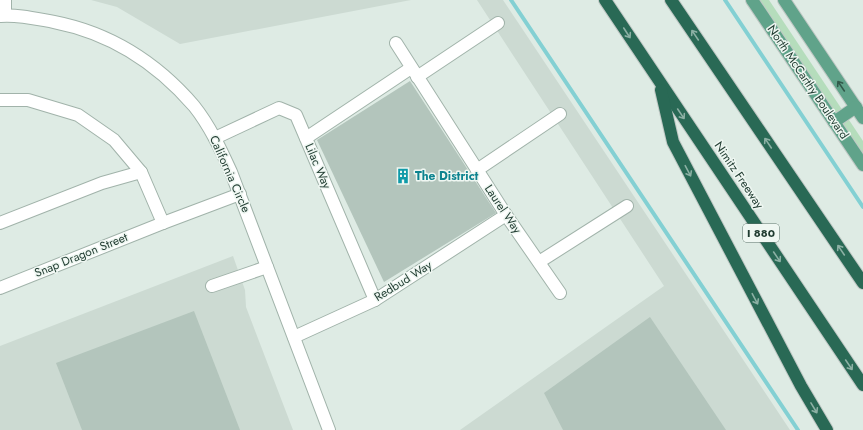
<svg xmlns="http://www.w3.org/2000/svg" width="863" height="430" viewBox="0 0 863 430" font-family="Jost,sans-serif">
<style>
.built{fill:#ccdad2}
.green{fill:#b5ddbc}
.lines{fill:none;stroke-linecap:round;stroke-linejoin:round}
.stream{stroke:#83d0d3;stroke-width:4}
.building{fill:#b3c5bc}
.minor-casing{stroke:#a1b3aa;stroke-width:14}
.major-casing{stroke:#c0c8c5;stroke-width:14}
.highway-casing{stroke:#c0c8c5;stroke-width:14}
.minor{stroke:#fff;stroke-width:12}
.major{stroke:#60a38a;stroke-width:12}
.highway{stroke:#296955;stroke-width:12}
.oneway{stroke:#8cb0a4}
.oneway2{stroke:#325a4b}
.labels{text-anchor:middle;stroke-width:3;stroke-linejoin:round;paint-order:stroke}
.shield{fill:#eff7f2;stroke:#5d736a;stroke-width:1}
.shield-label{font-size:11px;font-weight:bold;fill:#1f3b30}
.street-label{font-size:12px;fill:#1f3b30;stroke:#eff7f2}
.culture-label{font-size:12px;font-weight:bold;fill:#0d838f;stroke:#eff7f2;text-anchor:start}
</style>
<rect width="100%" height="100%" fill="#deebe4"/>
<!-- built -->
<g class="built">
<path d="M91,0H411L180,44L117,7Z"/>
<path d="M477,0H503L790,430H460L664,286Z"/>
<path d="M233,256L245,290L246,307L293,430H0V346Z"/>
</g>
<!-- green -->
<path class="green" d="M758,0H769L863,141V156Z"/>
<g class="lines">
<!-- stream -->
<g class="stream">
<path d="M511,0L798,430"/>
<path d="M725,0L863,207"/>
</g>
</g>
<!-- building -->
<g class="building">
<path d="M410,81L496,213L384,282L317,140Z"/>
<path d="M194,311L240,430H82L56,363Z"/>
<path d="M650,317L726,430H563L544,393Z"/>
</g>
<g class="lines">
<!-- minor casing -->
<g class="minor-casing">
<g id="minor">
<path d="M5,15V0"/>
<path d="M0,16C17,14 37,19 54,22C110,33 157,63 194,106C210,126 221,150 231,172L329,430"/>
<path d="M396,43L506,215L560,293"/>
<path d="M417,77L498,23"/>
<path d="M0,100H28L78,115L114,140L141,172L163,223"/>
<path d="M215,138L279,108L296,115L375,300"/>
<path d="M306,138L411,68"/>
<path d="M477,170L560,114"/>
<path d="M0,223L102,183L141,172"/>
<path d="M539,262L627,206"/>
<path d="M212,286L267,267"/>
<path d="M0,288L163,223L240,194"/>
<path d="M294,337L375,300L506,215"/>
</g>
</g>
<!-- major casing -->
<g class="major-casing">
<g id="major">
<path d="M752,0L863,165"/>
<path d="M784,0L863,118"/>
<path d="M834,122L856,107"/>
</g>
</g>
<!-- highway casing -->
<g class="highway-casing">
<g id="highway">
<path d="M605,0L863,385"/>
<path d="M671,0L863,283"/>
<path d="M661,90L673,142L801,386L827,430"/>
</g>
</g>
<!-- minor -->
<use href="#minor" class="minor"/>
<!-- major -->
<use href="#major" class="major"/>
<!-- highway -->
<use href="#highway" class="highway"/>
</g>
<!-- one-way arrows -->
<defs><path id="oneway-shaft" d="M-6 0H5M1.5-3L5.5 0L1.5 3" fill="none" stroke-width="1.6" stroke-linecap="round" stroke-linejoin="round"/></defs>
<g class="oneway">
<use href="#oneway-shaft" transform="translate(627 33) rotate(57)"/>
<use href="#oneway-shaft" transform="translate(695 35) rotate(-124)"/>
<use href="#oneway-shaft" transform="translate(681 114) rotate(56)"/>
<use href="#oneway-shaft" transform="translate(768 143) rotate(-124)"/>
<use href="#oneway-shaft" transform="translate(688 171) rotate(62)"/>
<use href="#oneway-shaft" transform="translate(841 250) rotate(-124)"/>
<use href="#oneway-shaft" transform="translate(777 257) rotate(56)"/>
<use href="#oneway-shaft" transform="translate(755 299) rotate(62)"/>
<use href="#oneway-shaft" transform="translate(849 365) rotate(56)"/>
<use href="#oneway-shaft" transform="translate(814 408) rotate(59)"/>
</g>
<use class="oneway2" href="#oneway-shaft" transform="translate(841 86) rotate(-124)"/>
<!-- icons -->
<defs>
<g id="building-bare" transform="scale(1.2)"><path d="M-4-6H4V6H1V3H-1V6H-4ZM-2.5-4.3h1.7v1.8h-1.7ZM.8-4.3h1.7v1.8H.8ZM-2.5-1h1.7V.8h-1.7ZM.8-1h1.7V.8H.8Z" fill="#0f9aa8" stroke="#eff7f2" stroke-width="2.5" paint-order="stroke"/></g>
</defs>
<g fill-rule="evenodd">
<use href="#building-bare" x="403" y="176"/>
</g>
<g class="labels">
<!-- shield labels -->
<rect class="shield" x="743" y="224" width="36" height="18" rx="3"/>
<g class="shield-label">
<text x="761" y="237">I 880</text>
</g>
<!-- street labels -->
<g class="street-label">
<text transform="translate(808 82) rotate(56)" y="4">North McCarthy Boulevard</text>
<text transform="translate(318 166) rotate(67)" y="4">Lilac Way</text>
<text transform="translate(230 174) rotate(66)" y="4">California Circle</text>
<text transform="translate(739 175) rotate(56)" y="4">Nimitz Freeway</text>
<text transform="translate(503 209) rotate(56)" y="4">Laurel Way</text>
<text transform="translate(81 255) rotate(-22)" y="4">Snap Dragon Street</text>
<text transform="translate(403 281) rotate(-32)" y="4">Redbud Way</text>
</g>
<!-- culture labels -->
<g class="culture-label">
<text x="415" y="180">The District</text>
</g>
</g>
</svg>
